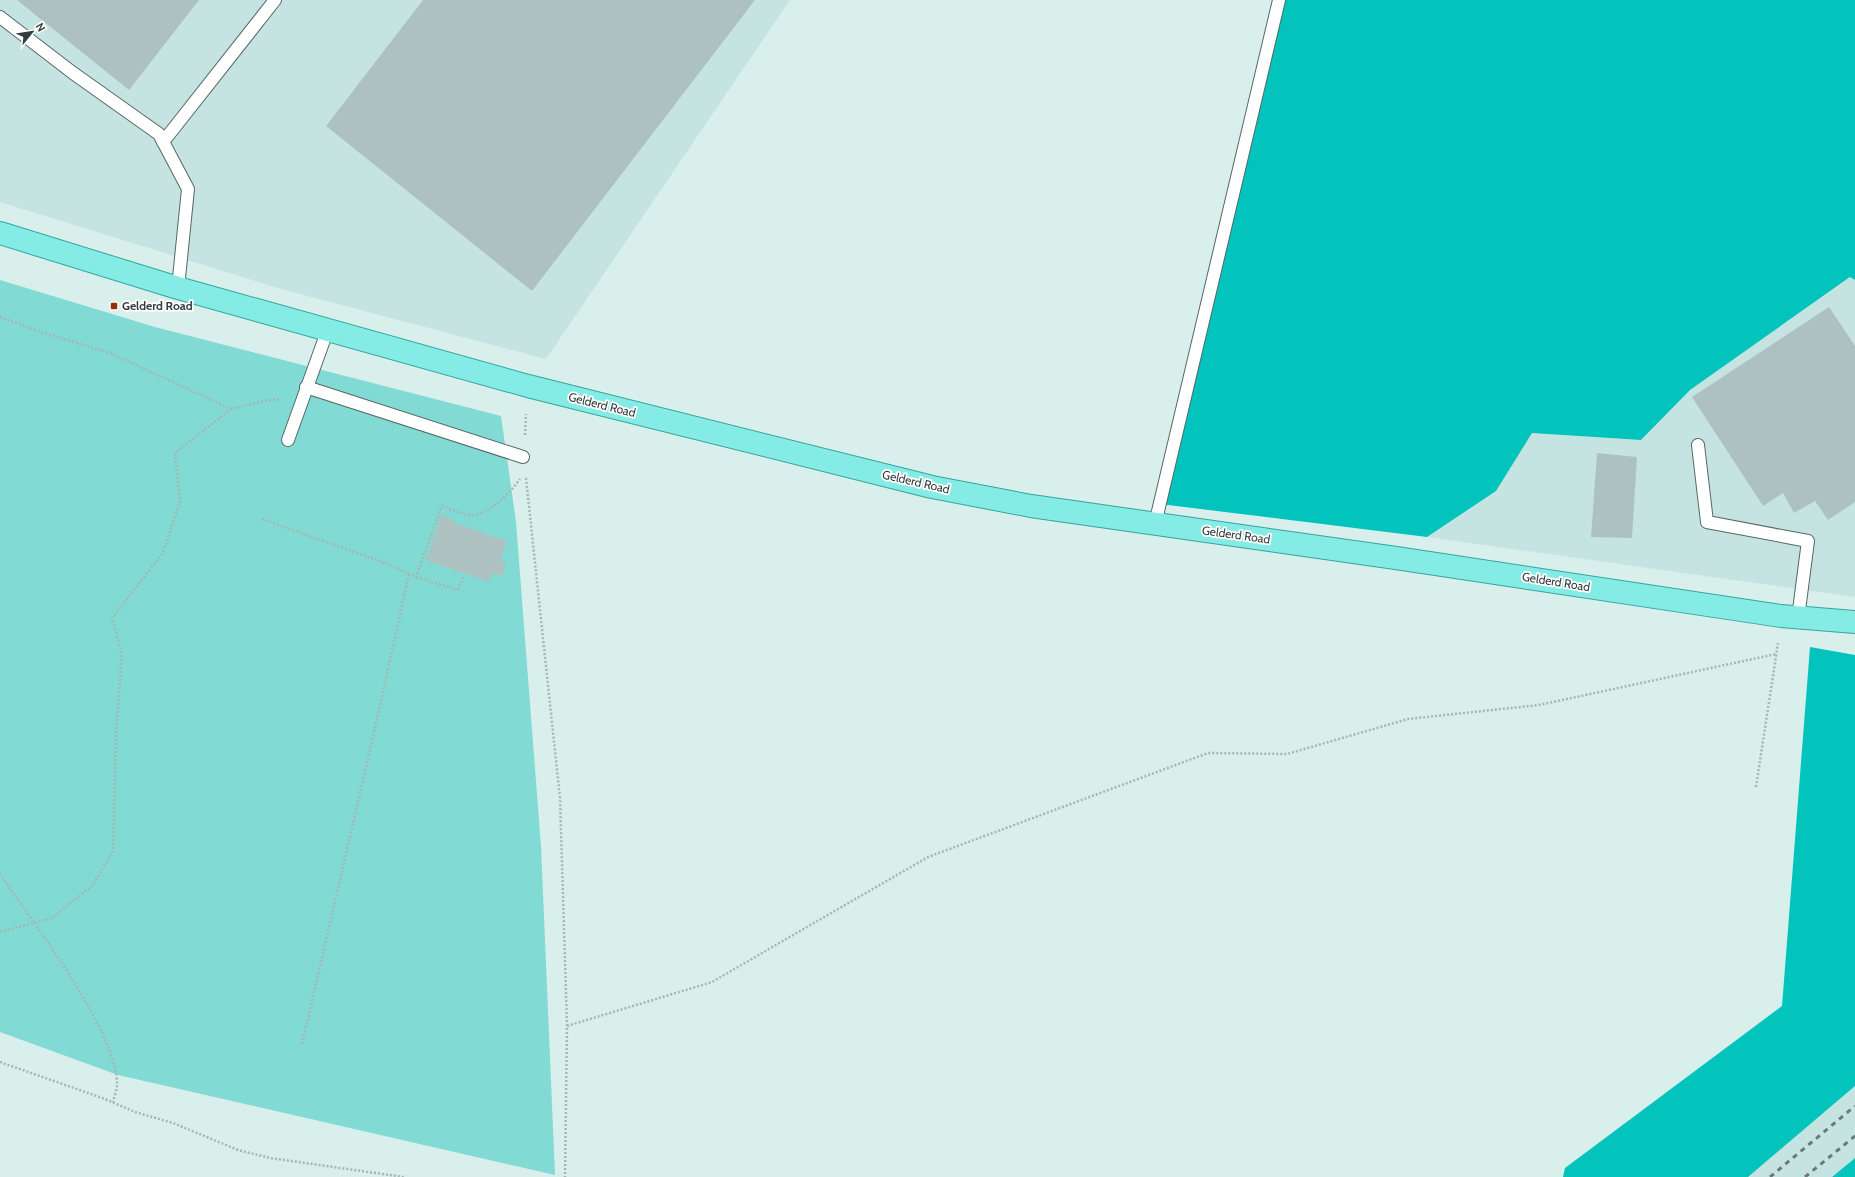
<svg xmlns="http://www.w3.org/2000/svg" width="1855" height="1177" viewBox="0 0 1855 1177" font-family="Cabin,sans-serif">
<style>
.built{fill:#c5e4e1}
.green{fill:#81dbd4}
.forest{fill:#02c4bc}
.building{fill:#adc2c0}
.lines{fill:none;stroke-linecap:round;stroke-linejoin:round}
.service-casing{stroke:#556867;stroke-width:14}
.primary-casing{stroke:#34a59f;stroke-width:24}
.path{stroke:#a5b7b5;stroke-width:2.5;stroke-dasharray:2 2;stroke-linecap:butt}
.service{stroke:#fff;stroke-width:12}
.primary{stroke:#85ebe5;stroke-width:22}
.rail{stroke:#6c7978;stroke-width:3;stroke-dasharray:5 5;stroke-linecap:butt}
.poi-dot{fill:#963002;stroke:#fff;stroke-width:1.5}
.labels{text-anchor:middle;stroke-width:3.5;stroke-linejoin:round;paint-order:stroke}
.poi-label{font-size:12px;font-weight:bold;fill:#353d3d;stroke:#fff;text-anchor:start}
.street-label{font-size:12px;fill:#353d3d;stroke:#fff}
</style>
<rect width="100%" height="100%" fill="#d9efec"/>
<!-- built -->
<g class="built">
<path d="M0,0H790L546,359L281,289L0,202Z"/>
<path d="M1851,277L1855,280V597L1427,537L1496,491L1532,433L1641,440L1690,390Z"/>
<path d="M1855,1086V1158L1832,1177H1748Z"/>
</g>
<!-- green -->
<path class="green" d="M0,280L155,327L501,416L516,522L541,846L555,1175L118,1075L0,1032Z"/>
<!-- forest -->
<g class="forest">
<path d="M1279,0H1855V280L1850,277L1690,390L1641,440L1532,433L1496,491L1427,537L1160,504Z"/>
<path d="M1810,647L1855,655V1086L1748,1177H1563L1565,1168L1782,1006Z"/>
<path d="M1855,1158V1177H1832Z"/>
</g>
<!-- building -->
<g class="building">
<path d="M17,0H199L129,90Z"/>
<path d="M423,0H755L532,291L326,126Z"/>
<path d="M1829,307L1855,346V502L1828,520L1815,501L1794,513L1783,493L1763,506L1692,397Z"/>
<path d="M1597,453L1637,457L1632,538L1591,537Z"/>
<path d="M441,515L454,520V523L507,541L500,561L507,563L502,576L493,573L489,582L426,560Z"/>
</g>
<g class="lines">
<!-- service casing -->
<g class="service-casing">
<g id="service">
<path d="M0,17L73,73L159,134L188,189L178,288"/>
<path d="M163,142L275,0"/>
<path d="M306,387L523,457"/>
<path d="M288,440L328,329"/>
<path d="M1698,445L1707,522L1808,541L1798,618"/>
<path d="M1155,524L1279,0"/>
</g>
</g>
<!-- primary casing -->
<g class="primary-casing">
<path id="primary" d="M0,233L178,288L528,386L932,487L1031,506L1396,558L1781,616L1855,622"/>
</g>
<!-- path -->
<g class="path">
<path d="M0,317L44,333L110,353L231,409L263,401L280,399"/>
<path d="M525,435L526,414"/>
<path d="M526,478L560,798L567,1026L565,1177"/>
<path d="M262,519L388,564L416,577L442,506C451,509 461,514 470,515C488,516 510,493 520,479"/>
<path d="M416,577L458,590L464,575"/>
<path d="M1756,787L1778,643"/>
<path d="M0,874C31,920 118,1032 117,1085C117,1090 114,1097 113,1102"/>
<path d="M0,932L52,918L92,886L113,851L116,732L122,655L112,618L163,553L180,501L175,453L231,409"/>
<path d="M567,1026L712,982L928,857L1208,753L1287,754L1408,719L1539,705L1776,654"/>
<path d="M302,1044L373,737L409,574"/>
<path d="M0,1062L105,1099L135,1112L173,1123L238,1150L270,1158L404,1177"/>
</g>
<!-- service -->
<use href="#service" class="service"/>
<!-- primary -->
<use href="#primary" class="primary"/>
<!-- rail -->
<g class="rail">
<path d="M1770,1177L1855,1106"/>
<path d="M1805,1177L1855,1136"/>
</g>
</g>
<!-- markers -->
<rect class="poi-dot" x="110" y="302" width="8" height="8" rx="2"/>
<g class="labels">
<!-- poi labels -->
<g class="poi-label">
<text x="122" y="310">Gelderd Road</text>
</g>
<!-- street labels -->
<g class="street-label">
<text transform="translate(602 405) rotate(14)" y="4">Gelderd Road</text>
<text transform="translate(916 482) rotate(13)" y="4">Gelderd Road</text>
<text transform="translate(1236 535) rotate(8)" y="4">Gelderd Road</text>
<text transform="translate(1556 582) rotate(9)" y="4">Gelderd Road</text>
</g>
</g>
<!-- north arrow -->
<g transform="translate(32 32) rotate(60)" stroke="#ffffff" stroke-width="3" paint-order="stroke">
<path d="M0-3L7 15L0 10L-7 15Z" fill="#353d3d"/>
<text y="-6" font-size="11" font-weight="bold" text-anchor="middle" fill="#353d3d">N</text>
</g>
</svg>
